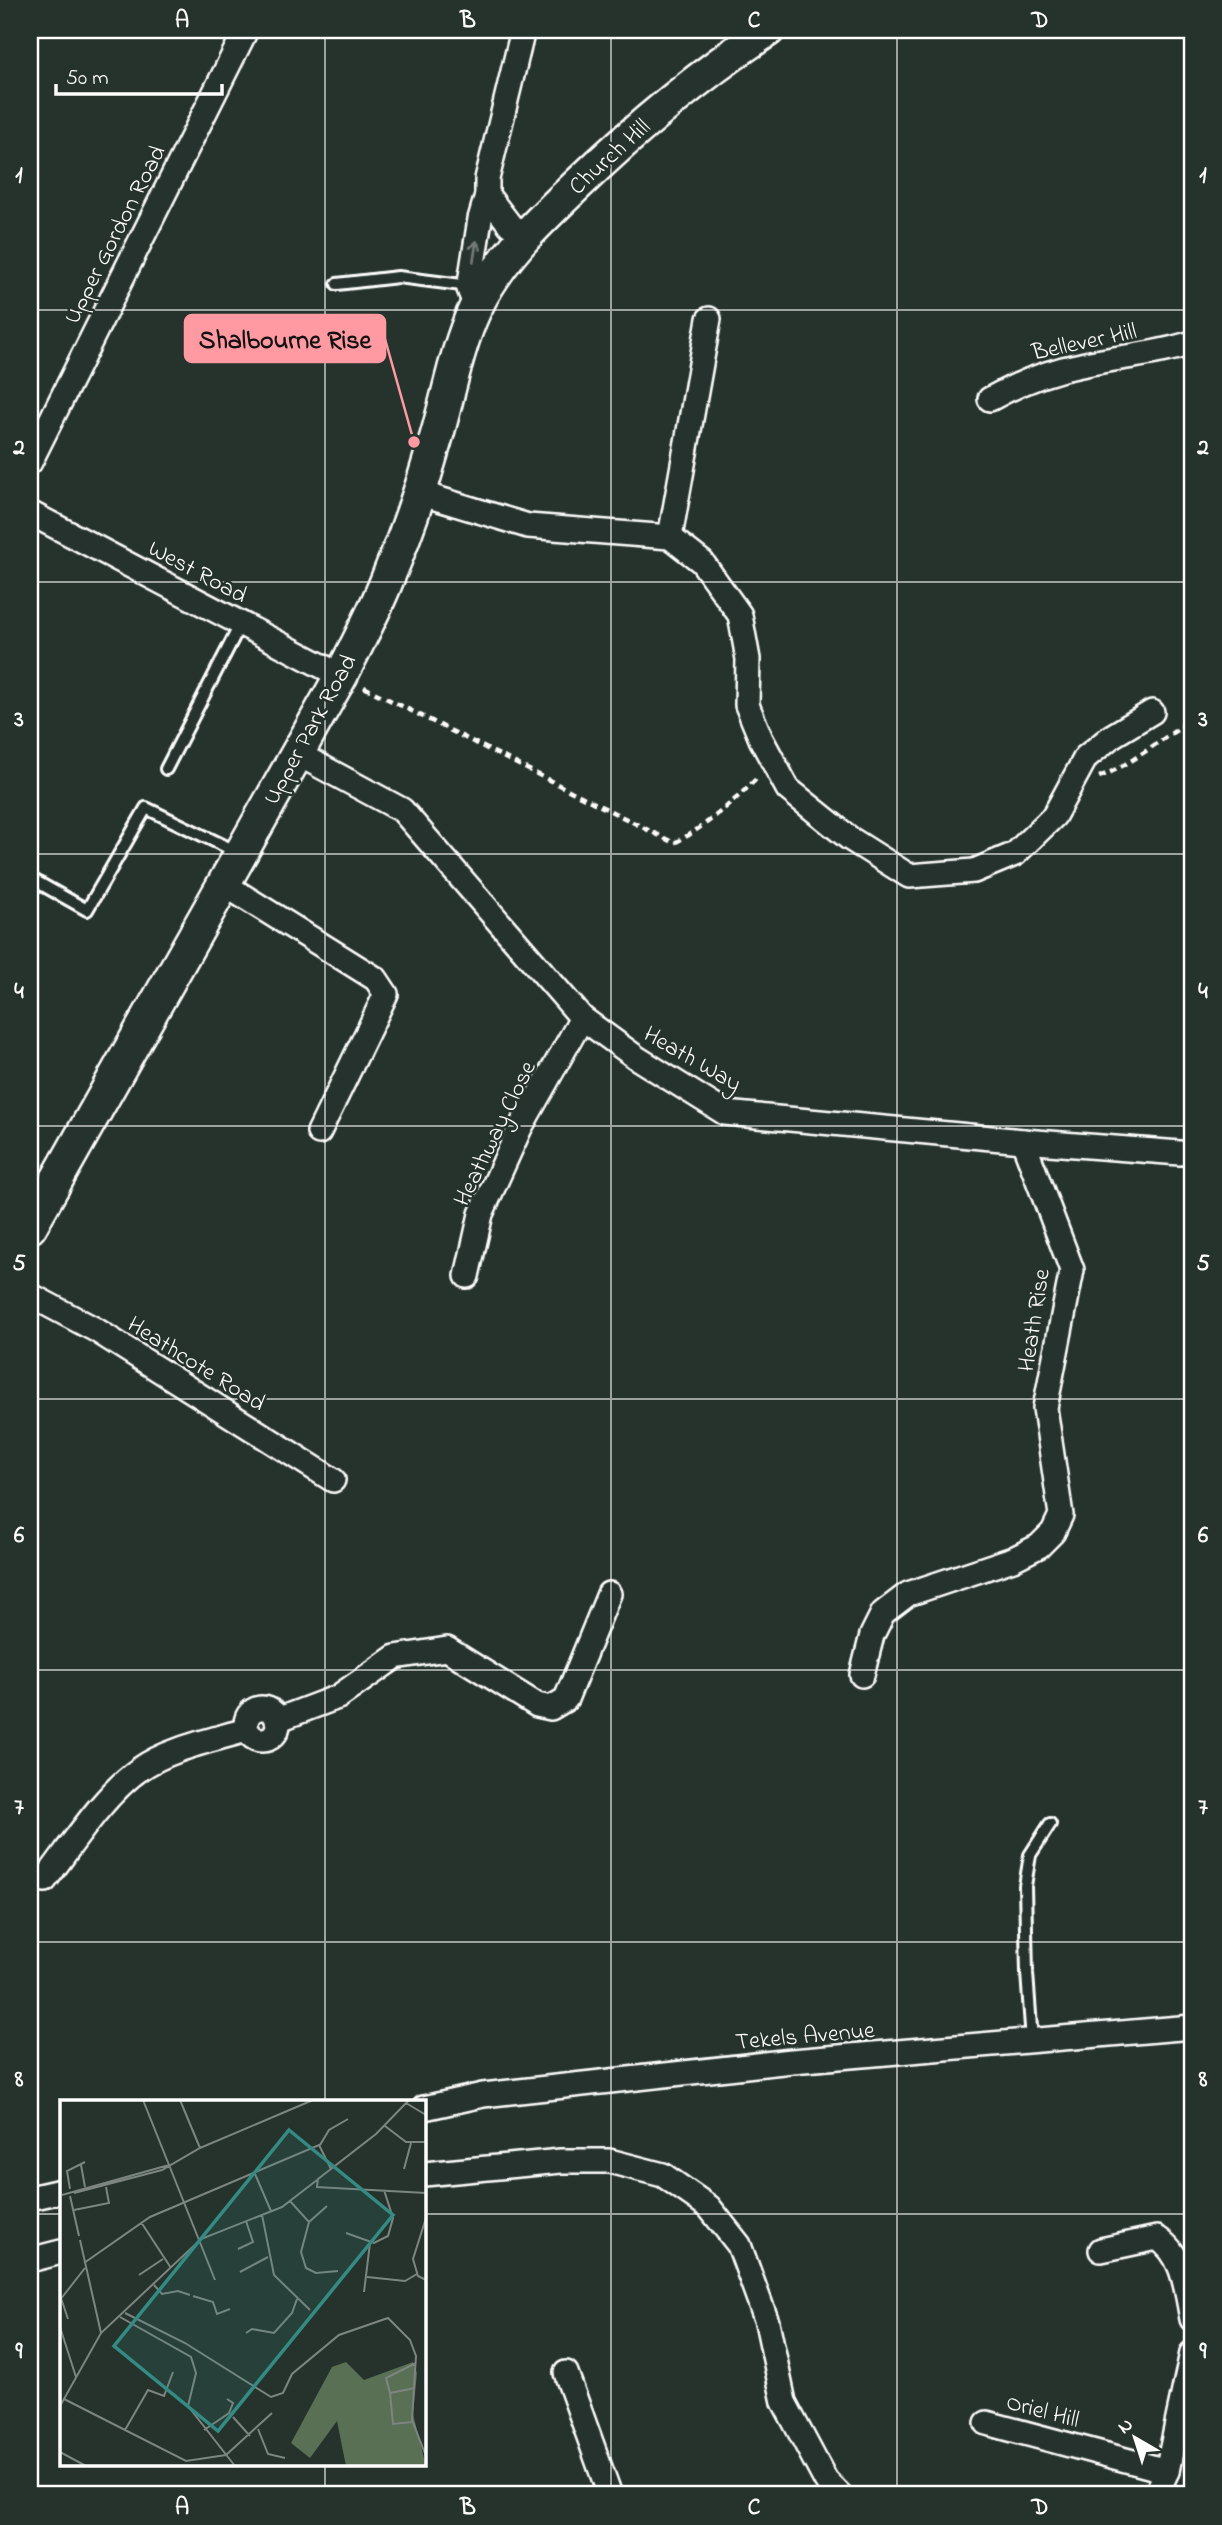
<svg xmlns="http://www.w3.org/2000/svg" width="1222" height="2525" viewBox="0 0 1222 2525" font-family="'Indie Flower',sans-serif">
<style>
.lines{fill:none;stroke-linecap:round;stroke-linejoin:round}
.lane-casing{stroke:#fff;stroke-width:16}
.street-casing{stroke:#fff;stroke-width:28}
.secondary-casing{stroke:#fff;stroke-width:37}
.path{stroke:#fff;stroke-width:4.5;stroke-dasharray:7 5;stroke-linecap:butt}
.lane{stroke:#26332d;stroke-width:10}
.street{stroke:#26332d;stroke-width:23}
.secondary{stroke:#26332d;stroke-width:32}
.oneway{stroke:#727a76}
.grid{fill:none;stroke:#fff;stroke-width:2;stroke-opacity:0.55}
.labels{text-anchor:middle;stroke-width:5;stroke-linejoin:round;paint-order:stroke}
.street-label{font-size:24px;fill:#fff;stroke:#26332d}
.inset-road{fill:none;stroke:#7d8581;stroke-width:2}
.view{fill:#338b84;fill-opacity:0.15;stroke:#338b84;stroke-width:3.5}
.inset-edge{fill:none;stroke:#fff;stroke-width:3.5}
.leader{fill:none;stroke:#ff9aa2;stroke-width:2.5}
.callout-dot{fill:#ff9aa2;stroke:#26332d;stroke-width:2.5}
.callout{fill:#ff9aa2;stroke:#ff9aa2;stroke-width:2.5}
.callout-label{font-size:26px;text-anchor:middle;font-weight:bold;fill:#111}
.neatline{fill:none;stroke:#fff;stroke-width:2.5}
.grid-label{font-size:23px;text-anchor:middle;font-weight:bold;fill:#fff}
</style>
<rect width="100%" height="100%" fill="#26332d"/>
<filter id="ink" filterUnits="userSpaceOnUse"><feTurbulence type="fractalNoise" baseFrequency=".0143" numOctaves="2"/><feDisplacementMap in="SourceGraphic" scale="14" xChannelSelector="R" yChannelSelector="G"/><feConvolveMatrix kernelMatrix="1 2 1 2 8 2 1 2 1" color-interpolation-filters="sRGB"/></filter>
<g filter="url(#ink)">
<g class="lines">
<!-- lane casing -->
<g class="lane-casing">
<g id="lane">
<path d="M337,284L398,277L470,286"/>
<path d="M166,769L241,623"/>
<path d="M30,878L87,910L146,808L237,852"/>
<path d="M1032,2041L1027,1973L1025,1886L1030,1855L1050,1824"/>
</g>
</g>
<!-- street casing -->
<g class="street-casing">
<g id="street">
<path d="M523,30L487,179V195L510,225L525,234"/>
<path d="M476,307L469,289L480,219L487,195"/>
<path d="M990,399C1019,383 1048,371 1081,365C1118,357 1156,355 1192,343"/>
<path d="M30,462L246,30"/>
<path d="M419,493L528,526L670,537L702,562L740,615L748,659L747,705L761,739L788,789L849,838L909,876L974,871L1015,854L1054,816L1086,757L1112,736L1152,712"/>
<path d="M30,513L341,676"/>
<path d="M670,537L709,319"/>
<path d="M296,753L402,810L582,1018L637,1058L725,1113L1023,1141L1180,1153"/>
<path d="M222,883L376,979L386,994L319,1132"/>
<path d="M467,1276L481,1214L520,1128L582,1018"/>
<path d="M30,1295L96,1330L333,1480"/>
<path d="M862,1675L872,1635L883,1613L908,1594L1013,1559L1039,1546L1053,1532L1061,1515L1045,1408L1072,1270L1023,1141"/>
<circle cx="262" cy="1724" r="16"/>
<path d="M277,1720L338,1697L395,1657L447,1649L537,1705L551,1708L566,1699L609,1594"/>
<path d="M30,1877L45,1880C71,1846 105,1793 140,1769C168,1749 213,1740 246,1730"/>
<path d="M424,2108L483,2095L792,2061L1192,2027"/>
<path d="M424,2174L561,2161H609L663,2175L709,2207L739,2245L767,2322L784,2402L826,2481L840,2495"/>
<path d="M30,2198L61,2191"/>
<path d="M1101,2250L1157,2238C1184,2255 1186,2289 1192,2319"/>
<path d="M30,2260L61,2252"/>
<path d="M566,2373L610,2495"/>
<path d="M987,2423L1167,2471"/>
<path d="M1156,2495L1167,2471L1192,2353"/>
</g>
</g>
<!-- secondary casing -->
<g class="secondary-casing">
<path id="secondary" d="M30,1227L341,676C357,644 374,613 387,580C405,537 421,491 434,445C448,400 455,352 475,309C498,260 537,223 575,187C635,129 698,76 768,30"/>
</g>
<!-- path -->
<g class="path">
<path d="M364,687L674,843C703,829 737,799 759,776"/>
<path d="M1099,777C1134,764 1160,738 1192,721"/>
</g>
<!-- lane -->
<use href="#lane" class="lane"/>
<!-- street -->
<use href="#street" class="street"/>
<!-- secondary -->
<use href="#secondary" class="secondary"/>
</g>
<!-- one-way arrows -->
<defs><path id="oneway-shaft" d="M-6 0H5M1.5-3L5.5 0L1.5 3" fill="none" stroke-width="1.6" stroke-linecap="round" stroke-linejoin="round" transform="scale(1.75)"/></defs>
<use class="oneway" href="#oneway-shaft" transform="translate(475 251) rotate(-81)"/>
</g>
<!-- grid -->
<path class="grid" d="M325,30V2102M611,30V2495M897,30V2495M30,310H1192M30,582H1192M30,854H1192M30,1126H1192M30,1399H1192M30,1670H1192M30,1942H1192M30,2214H61M424,2214H1192M325,2464V2495"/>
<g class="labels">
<!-- street labels -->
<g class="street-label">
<text transform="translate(609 156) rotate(-42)" y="8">Church Hill</text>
<text transform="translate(114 234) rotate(-63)" y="8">Upper Gordon Road</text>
<text transform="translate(1084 341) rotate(-12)" y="8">Bellever Hill</text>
<text transform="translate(198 571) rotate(28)" y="8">West Road</text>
<text transform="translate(309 729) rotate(-61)" y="8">Upper Park Road</text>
<text transform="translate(693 1058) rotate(30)" y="8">Heath Way</text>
<text transform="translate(494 1133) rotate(-64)" y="8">Heathway Close</text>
<text transform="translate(1033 1320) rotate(-81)" y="8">Heath Rise</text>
<text transform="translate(197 1363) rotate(32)" y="8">Heathcote Road</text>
<text transform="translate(805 2035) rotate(-5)" y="8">Tekels Avenue</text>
<text transform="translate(1043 2410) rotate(15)" y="8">Oriel Hill</text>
</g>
</g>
<!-- overview -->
<g transform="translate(60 2100)">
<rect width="366" height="366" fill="#26332d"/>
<path d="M286,262L304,280L353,262L357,273L353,314L366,366H286L277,321L250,358L231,343L272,267Z" fill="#597055"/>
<path class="inset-road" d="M83,0L155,180M120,0L140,48M346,3L366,15M325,26L346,42H366M260,45L269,30L288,19M21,65L25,87M344,69L351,43M195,74L211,111M257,86L258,79L316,34L349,0M256,87L366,93M10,89L7,71L25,62M14,93L102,70L140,48L253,0M2,95L109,65M10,96L19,136M230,101L249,122L241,152L246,168L256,173L278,171M14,110L49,103L46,87M202,115L214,175L250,210M366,118L353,159L358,176L366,180M81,122L111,168M249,122L267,106M286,133L314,143L328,136L333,118L324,90M20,140L41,233M178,149L193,142L186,121M24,163L90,117L259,45L271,69M180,172L208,157M79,175L103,159M307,177L345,181L357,174M94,185L102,194L118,191L130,195M304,192L310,143M133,196L153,202L157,214L170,209M1,198L8,219M0,200L25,168M65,213L125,243L211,297L223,293L232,274L279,235L328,218L350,240L356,256L352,320L366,356M60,217L131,257L136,273L128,306L175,366M0,227L16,277M186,233L192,229L214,233L232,213L237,199M355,288L330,293L326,278L356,263M330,293L333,324L352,322M4,299L126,361L166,355L212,313M0,306L41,233L141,139L222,107L257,80M173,317L190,336M198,329L208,354L225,358M65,330L88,290L104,296L113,272M144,330L169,313L173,303L167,299M0,352L26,366"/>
<path class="view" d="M229,30L333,115L158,331L54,246Z"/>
<rect width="366" height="366" class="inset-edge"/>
</g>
<!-- callouts -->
<path class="leader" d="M414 442L385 339"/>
<circle class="callout-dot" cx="414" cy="442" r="7"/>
<rect class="callout" x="185" y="315" width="200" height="47" rx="7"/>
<g class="callout-label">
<text x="285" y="348">Shalbourne Rise</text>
</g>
<!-- margin -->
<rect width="1222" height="2525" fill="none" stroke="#26332d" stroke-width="77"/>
<!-- north arrow -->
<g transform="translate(1135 2438) rotate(321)" stroke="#26332d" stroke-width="5" paint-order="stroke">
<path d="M0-5L12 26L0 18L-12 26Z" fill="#ffffff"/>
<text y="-10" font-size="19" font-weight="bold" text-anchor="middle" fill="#ffffff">N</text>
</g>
<!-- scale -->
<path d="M56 84v10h166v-10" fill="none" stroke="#ffffff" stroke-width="3.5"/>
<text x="66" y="84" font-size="21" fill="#ffffff" stroke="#26332d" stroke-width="5" paint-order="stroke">50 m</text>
<rect x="38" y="38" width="1146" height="2448" class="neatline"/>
<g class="grid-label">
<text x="182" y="27">A</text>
<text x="468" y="27">B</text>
<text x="754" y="27">C</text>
<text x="1040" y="27">D</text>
<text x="19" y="182">1</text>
<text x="1203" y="182">1</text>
<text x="19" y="454">2</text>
<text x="1203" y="454">2</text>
<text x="19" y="726">3</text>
<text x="1203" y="726">3</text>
<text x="19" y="998">4</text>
<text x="1203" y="998">4</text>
<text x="19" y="1270">5</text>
<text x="1203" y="1270">5</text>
<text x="19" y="1542">6</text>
<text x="1203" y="1542">6</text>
<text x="19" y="1814">7</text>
<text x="1203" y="1814">7</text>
<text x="19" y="2086">8</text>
<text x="1203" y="2086">8</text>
<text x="19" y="2358">9</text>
<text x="1203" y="2358">9</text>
<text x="182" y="2514">A</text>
<text x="468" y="2514">B</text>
<text x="754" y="2514">C</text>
<text x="1040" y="2514">D</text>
</g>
</svg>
